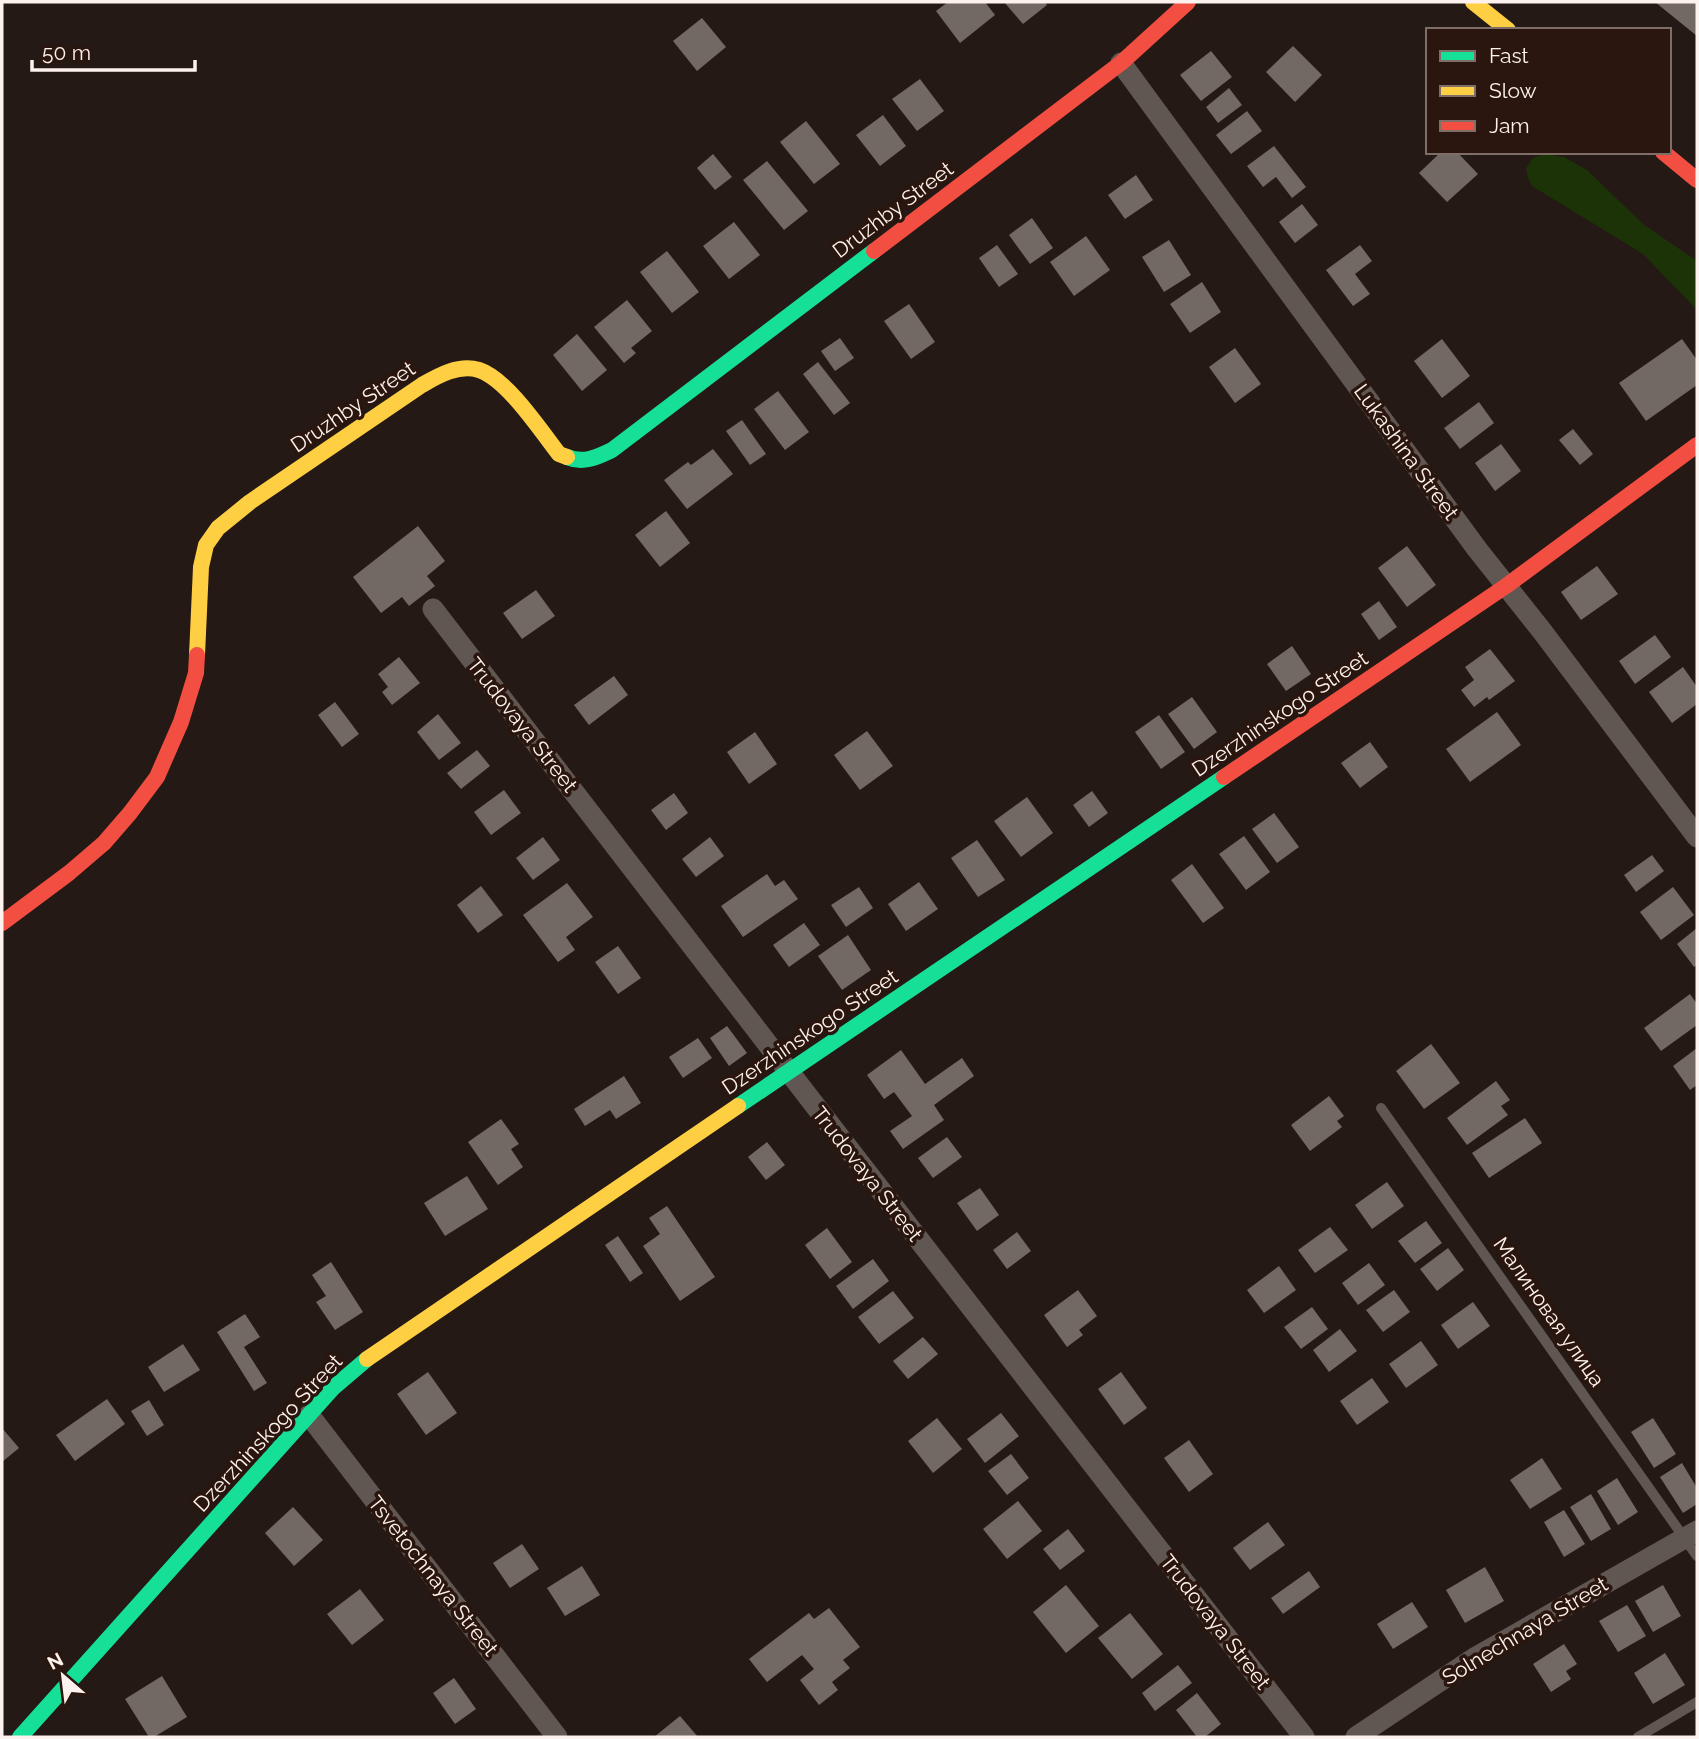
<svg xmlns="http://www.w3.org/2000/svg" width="1699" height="1739" viewBox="0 0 1699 1739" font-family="Raleway,sans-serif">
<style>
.green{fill:#1c3207}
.building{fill:#736964}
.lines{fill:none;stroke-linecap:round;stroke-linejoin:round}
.lane{stroke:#605753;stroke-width:10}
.street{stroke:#605753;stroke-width:21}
.fast{stroke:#16e098;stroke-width:16}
.slow{stroke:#ffcf43;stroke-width:16}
.jam{stroke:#f24e42;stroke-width:16}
.labels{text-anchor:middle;stroke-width:7;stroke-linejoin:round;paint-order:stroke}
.street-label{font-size:21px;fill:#fdf2ed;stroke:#2a160e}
</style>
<rect width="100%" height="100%" fill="#241914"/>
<!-- green -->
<path class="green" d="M1544,154L1564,157L1587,170L1643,224L1697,261V310L1643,254L1532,186L1528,178L1526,168L1533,158Z"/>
<!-- building -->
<g class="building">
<path d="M948,2H985L995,15L960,43L936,11Z"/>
<path d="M1004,2H1045L1047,5L1023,24Z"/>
<path d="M1655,2H1697V36Z"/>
<path d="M702,18L726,47L697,71L673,41Z"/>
<path d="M1293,46L1322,75L1295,102L1266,72Z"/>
<path d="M1211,51L1232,77L1201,101L1180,75Z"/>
<path d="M920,79L944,111L917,131L892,99Z"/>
<path d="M1229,88L1242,105L1218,123L1206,107Z"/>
<path d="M1247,111L1262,131L1231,154L1216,135Z"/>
<path d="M883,115L906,146L880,166L856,135Z"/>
<path d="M806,121L840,164L814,184L780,142Z"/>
<path d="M1274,146L1306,187L1292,198L1276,177L1263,187L1247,166Z"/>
<path d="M1441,152H1457L1478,174L1447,202L1419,173Z"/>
<path d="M713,154L732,177L715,190L697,168Z"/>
<path d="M767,161L808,211L784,230L743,180Z"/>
<path d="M1136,175L1153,200L1125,219L1108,195Z"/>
<path d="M1302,204L1318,225L1295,243L1279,222Z"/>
<path d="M1032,218L1053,248L1030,264L1009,235Z"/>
<path d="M734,222L760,255L729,279L703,246Z"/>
<path d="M1086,236L1110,270L1074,296L1050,262Z"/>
<path d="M1169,240L1191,275L1164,292L1142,257Z"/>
<path d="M997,245L1018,274L999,287L979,258Z"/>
<path d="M1360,245L1372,261L1355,274L1370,294L1353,306L1326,270Z"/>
<path d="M667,251L699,292L672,313L640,272Z"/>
<path d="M1202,282L1221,312L1190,333L1170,304Z"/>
<path d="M627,300L652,331L631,348L636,353L624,363L594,327Z"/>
<path d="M909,304L935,342L911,359L884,321Z"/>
<path d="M577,334L607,370L582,391L553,355Z"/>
<path d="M840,338L854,358L835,371L821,351Z"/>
<path d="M1442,339L1470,376L1442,398L1414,361Z"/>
<path d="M1682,339L1697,360V385L1646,421L1619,383Z"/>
<path d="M1235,348L1261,384L1235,403L1209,367Z"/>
<path d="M818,362L850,403L834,415L803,374Z"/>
<path d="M778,391L809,432L785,450L754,409Z"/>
<path d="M1479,402L1494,423L1460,449L1444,428Z"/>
<path d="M742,420L766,454L750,465L726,431Z"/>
<path d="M1573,429L1593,454L1580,465L1559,440Z"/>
<path d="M1501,444L1521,471L1495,491L1475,463Z"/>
<path d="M713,449L733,474L687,509L664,480L688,462L691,465Z"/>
<path d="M666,511L690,543L660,567L635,535Z"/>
<path d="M418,526L445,561L427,576L435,586L409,606L402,597L381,613L353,577Z"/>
<path d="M1407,546L1436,585L1407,607L1378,568Z"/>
<path d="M1597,566L1618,594L1581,620L1561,592Z"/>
<path d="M536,590L555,616L522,639L503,613Z"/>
<path d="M1379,601L1397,627L1379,640L1361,614Z"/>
<path d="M1655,635L1671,657L1635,684L1619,661Z"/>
<path d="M1292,646L1311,674L1286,691L1267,664Z"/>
<path d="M1490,649L1515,681L1489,700L1487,697L1474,707L1461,690L1474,680L1465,667Z"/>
<path d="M399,657L420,683L392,705L382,692L388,687L378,674Z"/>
<path d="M1683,667L1697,687V704L1672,723L1649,692Z"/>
<path d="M614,676L628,695L589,725L574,705Z"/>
<path d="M1192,697L1217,732L1194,749L1168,714Z"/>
<path d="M335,702L359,734L342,747L318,715Z"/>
<path d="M1497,712L1521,745L1470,782L1446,749Z"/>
<path d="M438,714L461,743L439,760L417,732Z"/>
<path d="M1159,715L1185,752L1161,769L1135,732Z"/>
<path d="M867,731L893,766L860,790L834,755Z"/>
<path d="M755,732L777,764L749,784L727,752Z"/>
<path d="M1370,742L1388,767L1360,788L1341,763Z"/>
<path d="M477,750L490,766L461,789L447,773Z"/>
<path d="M504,790L521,813L491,835L474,812Z"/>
<path d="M1092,791L1108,813L1089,827L1073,805Z"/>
<path d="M674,793L688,813L666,830L651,810Z"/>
<path d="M1027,797L1053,833L1021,857L994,821Z"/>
<path d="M1274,813L1299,847L1277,863L1252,829Z"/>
<path d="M1244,836L1270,872L1246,890L1219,854Z"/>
<path d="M543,837L560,860L533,880L516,858Z"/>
<path d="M710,837L724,856L696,877L682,859Z"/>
<path d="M977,840L1005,880L978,897L951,858Z"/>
<path d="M1652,855L1664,871L1636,892L1624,875Z"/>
<path d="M1192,864L1224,908L1203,923L1171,880Z"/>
<path d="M767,874L775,886L784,880L798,899L743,937L721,906Z"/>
<path d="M919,882L938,909L906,931L888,904Z"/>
<path d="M567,883L593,917L566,937L575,950L558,962L523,915Z"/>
<path d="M481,886L503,915L478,933L457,905Z"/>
<path d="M859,887L873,908L846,927L831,905Z"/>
<path d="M1673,887L1694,915L1661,940L1640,912Z"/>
<path d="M804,923L820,945L789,967L773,945Z"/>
<path d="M1697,928V965L1694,967L1677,944Z"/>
<path d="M848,935L871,970L842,990L818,956Z"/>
<path d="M618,946L641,978L618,994L595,962Z"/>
<path d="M1690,994L1697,1004V1025L1661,1051L1644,1028Z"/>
<path d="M727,1026L747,1053L729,1066L710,1038Z"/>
<path d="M698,1038L712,1058L683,1078L669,1057Z"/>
<path d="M1431,1044L1460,1083L1424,1109L1396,1071Z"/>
<path d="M1697,1048V1085L1690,1090L1673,1066Z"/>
<path d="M901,1050L925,1084L962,1058L974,1076L934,1105L944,1120L903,1149L890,1131L912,1116L894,1092L884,1099L867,1075Z"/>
<path d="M624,1076L641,1103L616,1119L610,1110L585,1126L574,1109Z"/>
<path d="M1496,1081L1510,1100L1501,1106L1508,1115L1467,1145L1447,1118Z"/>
<path d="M1329,1096L1344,1116L1337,1121L1342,1127L1310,1151L1291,1125Z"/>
<path d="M1525,1118L1542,1143L1489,1178L1472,1153Z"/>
<path d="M501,1119L519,1144L511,1149L523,1167L498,1185L468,1142Z"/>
<path d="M947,1137L962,1157L933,1178L918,1158Z"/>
<path d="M767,1142L785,1165L766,1180L748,1157Z"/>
<path d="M467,1176L488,1209L445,1236L424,1203Z"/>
<path d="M1387,1182L1404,1206L1372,1229L1355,1205Z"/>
<path d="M980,1188L999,1215L977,1231L957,1203Z"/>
<path d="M667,1206L715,1277L680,1301L643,1246L660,1234L649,1218Z"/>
<path d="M1426,1221L1442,1243L1415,1263L1398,1241Z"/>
<path d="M1330,1227L1348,1250L1315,1273L1298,1250Z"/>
<path d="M827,1228L852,1262L830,1279L805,1245Z"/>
<path d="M1017,1232L1031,1251L1007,1269L993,1250Z"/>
<path d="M618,1236L643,1273L630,1282L605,1245Z"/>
<path d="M1448,1248L1464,1270L1437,1291L1420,1269Z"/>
<path d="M873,1259L889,1281L853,1309L836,1286Z"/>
<path d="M331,1262L363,1312L335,1330L316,1302L326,1296L312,1275Z"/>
<path d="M1369,1263L1385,1285L1358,1305L1342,1283Z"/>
<path d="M1279,1266L1296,1290L1264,1313L1247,1290Z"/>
<path d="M1078,1290L1097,1316L1079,1330L1083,1335L1067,1347L1044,1315Z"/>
<path d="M1394,1290L1410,1312L1383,1332L1366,1310Z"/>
<path d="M893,1291L914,1318L879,1344L858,1317Z"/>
<path d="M1473,1302L1490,1326L1458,1349L1441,1325Z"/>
<path d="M1312,1307L1328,1329L1301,1349L1284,1327Z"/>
<path d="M245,1314L260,1337L244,1347L267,1383L254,1391L217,1332Z"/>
<path d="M1340,1329L1357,1351L1329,1372L1313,1350Z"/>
<path d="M923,1337L938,1354L908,1379L893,1361Z"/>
<path d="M1421,1341L1438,1365L1406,1388L1389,1364Z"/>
<path d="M183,1344L200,1370L164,1392L148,1367Z"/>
<path d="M428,1372L457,1413L426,1435L397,1394Z"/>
<path d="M1121,1372L1147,1408L1124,1425L1098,1389Z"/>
<path d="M1372,1378L1389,1402L1357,1425L1340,1401Z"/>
<path d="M107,1399L125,1424L75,1461L56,1435Z"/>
<path d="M149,1400L164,1425L147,1436L131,1411Z"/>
<path d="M1001,1413L1019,1436L985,1463L967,1439Z"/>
<path d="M937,1418L962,1449L933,1473L908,1441Z"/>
<path d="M1653,1418L1676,1454L1654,1468L1631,1432Z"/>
<path d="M2,1428L19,1448L2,1462Z"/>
<path d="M1189,1440L1213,1474L1189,1492L1164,1458Z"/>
<path d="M1011,1454L1029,1478L1007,1495L988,1471Z"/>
<path d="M1542,1458L1562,1489L1530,1509L1510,1480Z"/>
<path d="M1682,1463L1697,1488V1504L1683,1513L1660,1477Z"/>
<path d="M1617,1478L1638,1512L1618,1525L1597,1491Z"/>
<path d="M1591,1494L1611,1529L1591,1541L1570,1507Z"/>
<path d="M1018,1501L1042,1531L1007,1559L983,1529Z"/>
<path d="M293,1507L323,1540L294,1566L265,1533Z"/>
<path d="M1564,1510L1585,1544L1564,1557L1544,1522Z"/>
<path d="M1268,1522L1285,1545L1250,1570L1233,1548Z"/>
<path d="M1068,1529L1085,1551L1060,1570L1043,1549Z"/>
<path d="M522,1544L539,1569L510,1588L493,1563Z"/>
<path d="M582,1566L600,1595L565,1616L547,1588Z"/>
<path d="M1485,1567L1504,1601L1465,1623L1446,1590Z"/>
<path d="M1309,1571L1320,1587L1283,1614L1271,1598Z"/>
<path d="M1066,1585L1099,1626L1066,1653L1033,1612Z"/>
<path d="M1663,1585L1681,1616L1653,1632L1635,1601Z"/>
<path d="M360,1589L384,1620L352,1645L327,1614Z"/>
<path d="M1412,1602L1428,1627L1393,1649L1377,1624Z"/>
<path d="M1627,1605L1646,1636L1618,1652L1599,1621Z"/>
<path d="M829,1608L860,1647L843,1660L850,1668L832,1682L838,1690L819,1705L800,1680L814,1669L802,1655L767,1682L749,1659L809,1613L814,1619Z"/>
<path d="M1130,1613L1163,1654L1132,1679L1098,1638Z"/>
<path d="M1564,1644L1577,1664L1566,1671L1571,1679L1551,1692L1533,1664Z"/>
<path d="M1665,1653L1685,1685L1653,1704L1634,1673Z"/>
<path d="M1178,1665L1192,1683L1155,1711L1142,1693Z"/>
<path d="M162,1676L187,1717L154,1737H149L125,1699Z"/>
<path d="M454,1678L476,1709L455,1724L433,1693Z"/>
<path d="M1197,1693L1221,1724L1205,1737H1197L1176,1710Z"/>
<path d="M680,1716L698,1737H654Z"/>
</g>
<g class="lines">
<!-- lane -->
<g class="lane">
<path d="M1381,1108L1697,1556"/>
<path d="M1638,1737L1697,1702"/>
</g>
<!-- street -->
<g class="street">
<path d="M1121,63L1477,549L1542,631L1697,837"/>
<path d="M433,609L810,1099L1304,1737"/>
<path d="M309,1415L557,1737"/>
<path d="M1356,1737L1476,1657L1697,1531"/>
</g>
<!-- fast -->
<g class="fast">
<path d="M567,457C584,464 597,457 612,450L874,251"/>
<path d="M738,1106L1224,777"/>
<path d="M20,1737L333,1388L367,1359"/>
</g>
<!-- slow -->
<g class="slow">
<path d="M1473,2L1508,30"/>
<path d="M197,655L201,567L206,545L218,528L250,502L422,385C439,375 459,364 479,370C507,379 541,431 559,454L567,457"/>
<path d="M367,1359L738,1106"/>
</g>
<!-- jam -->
<g class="jam">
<path d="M1663,152L1697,180"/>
<path d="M874,251L1121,63L1188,2"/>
<path d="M1224,777L1506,586L1697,445"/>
<path d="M2,923L69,873L104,843L130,813L157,777L181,722L196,673L197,655"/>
</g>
</g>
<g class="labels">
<!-- street labels -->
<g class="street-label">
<text transform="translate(893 210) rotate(-37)" y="7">Druzhby Street</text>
<text transform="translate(353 407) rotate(-34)" y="7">Druzhby Street</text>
<text transform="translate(1406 452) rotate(54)" y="7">Lukashina Street</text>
<text transform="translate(1280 714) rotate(-34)" y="7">Dzerzhinskogo Street</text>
<text transform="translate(522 725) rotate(52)" y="7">Trudovaya Street</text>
<text transform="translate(810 1032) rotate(-34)" y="7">Dzerzhinskogo Street</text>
<text transform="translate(867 1174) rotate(52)" y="7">Trudovaya Street</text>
<text transform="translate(1549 1312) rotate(55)" y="7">Малиновая улица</text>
<text transform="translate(268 1433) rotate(-47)" y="7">Dzerzhinskogo Street</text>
<text transform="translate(433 1576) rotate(52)" y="7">Tsvetochnaya Street</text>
<text transform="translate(1215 1622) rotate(52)" y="7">Trudovaya Street</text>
<text transform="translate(1525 1631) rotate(-31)" y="7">Solnechnaya Street</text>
</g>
</g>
<!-- border -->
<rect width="1699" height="1739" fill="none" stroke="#fdf2ed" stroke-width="7"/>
<!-- legend -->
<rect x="1426" y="28" width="245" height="126" fill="#2a160e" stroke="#7e6e67" stroke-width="2"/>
<rect x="1440" y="51" width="35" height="10" fill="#16e098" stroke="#7e6e67" stroke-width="2"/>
<text x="1489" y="63" font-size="21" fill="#fdf2ed">Fast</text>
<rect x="1440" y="86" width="35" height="10" fill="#ffcf43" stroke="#7e6e67" stroke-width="2"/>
<text x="1489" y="98" font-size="21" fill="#fdf2ed">Slow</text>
<rect x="1440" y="121" width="35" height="10" fill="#f24e42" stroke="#7e6e67" stroke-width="2"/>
<text x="1489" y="133" font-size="21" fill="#fdf2ed">Jam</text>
<!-- north arrow -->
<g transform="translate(63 1676) rotate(332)" stroke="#2a160e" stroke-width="5" paint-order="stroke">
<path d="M0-5L12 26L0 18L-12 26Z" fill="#fdf2ed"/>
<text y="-10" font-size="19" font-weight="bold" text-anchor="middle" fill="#fdf2ed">N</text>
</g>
<!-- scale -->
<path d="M32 60v10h163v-10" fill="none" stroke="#fdf2ed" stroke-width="3.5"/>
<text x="42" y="60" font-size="21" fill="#fdf2ed" stroke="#2a160e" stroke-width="5" paint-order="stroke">50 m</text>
</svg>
